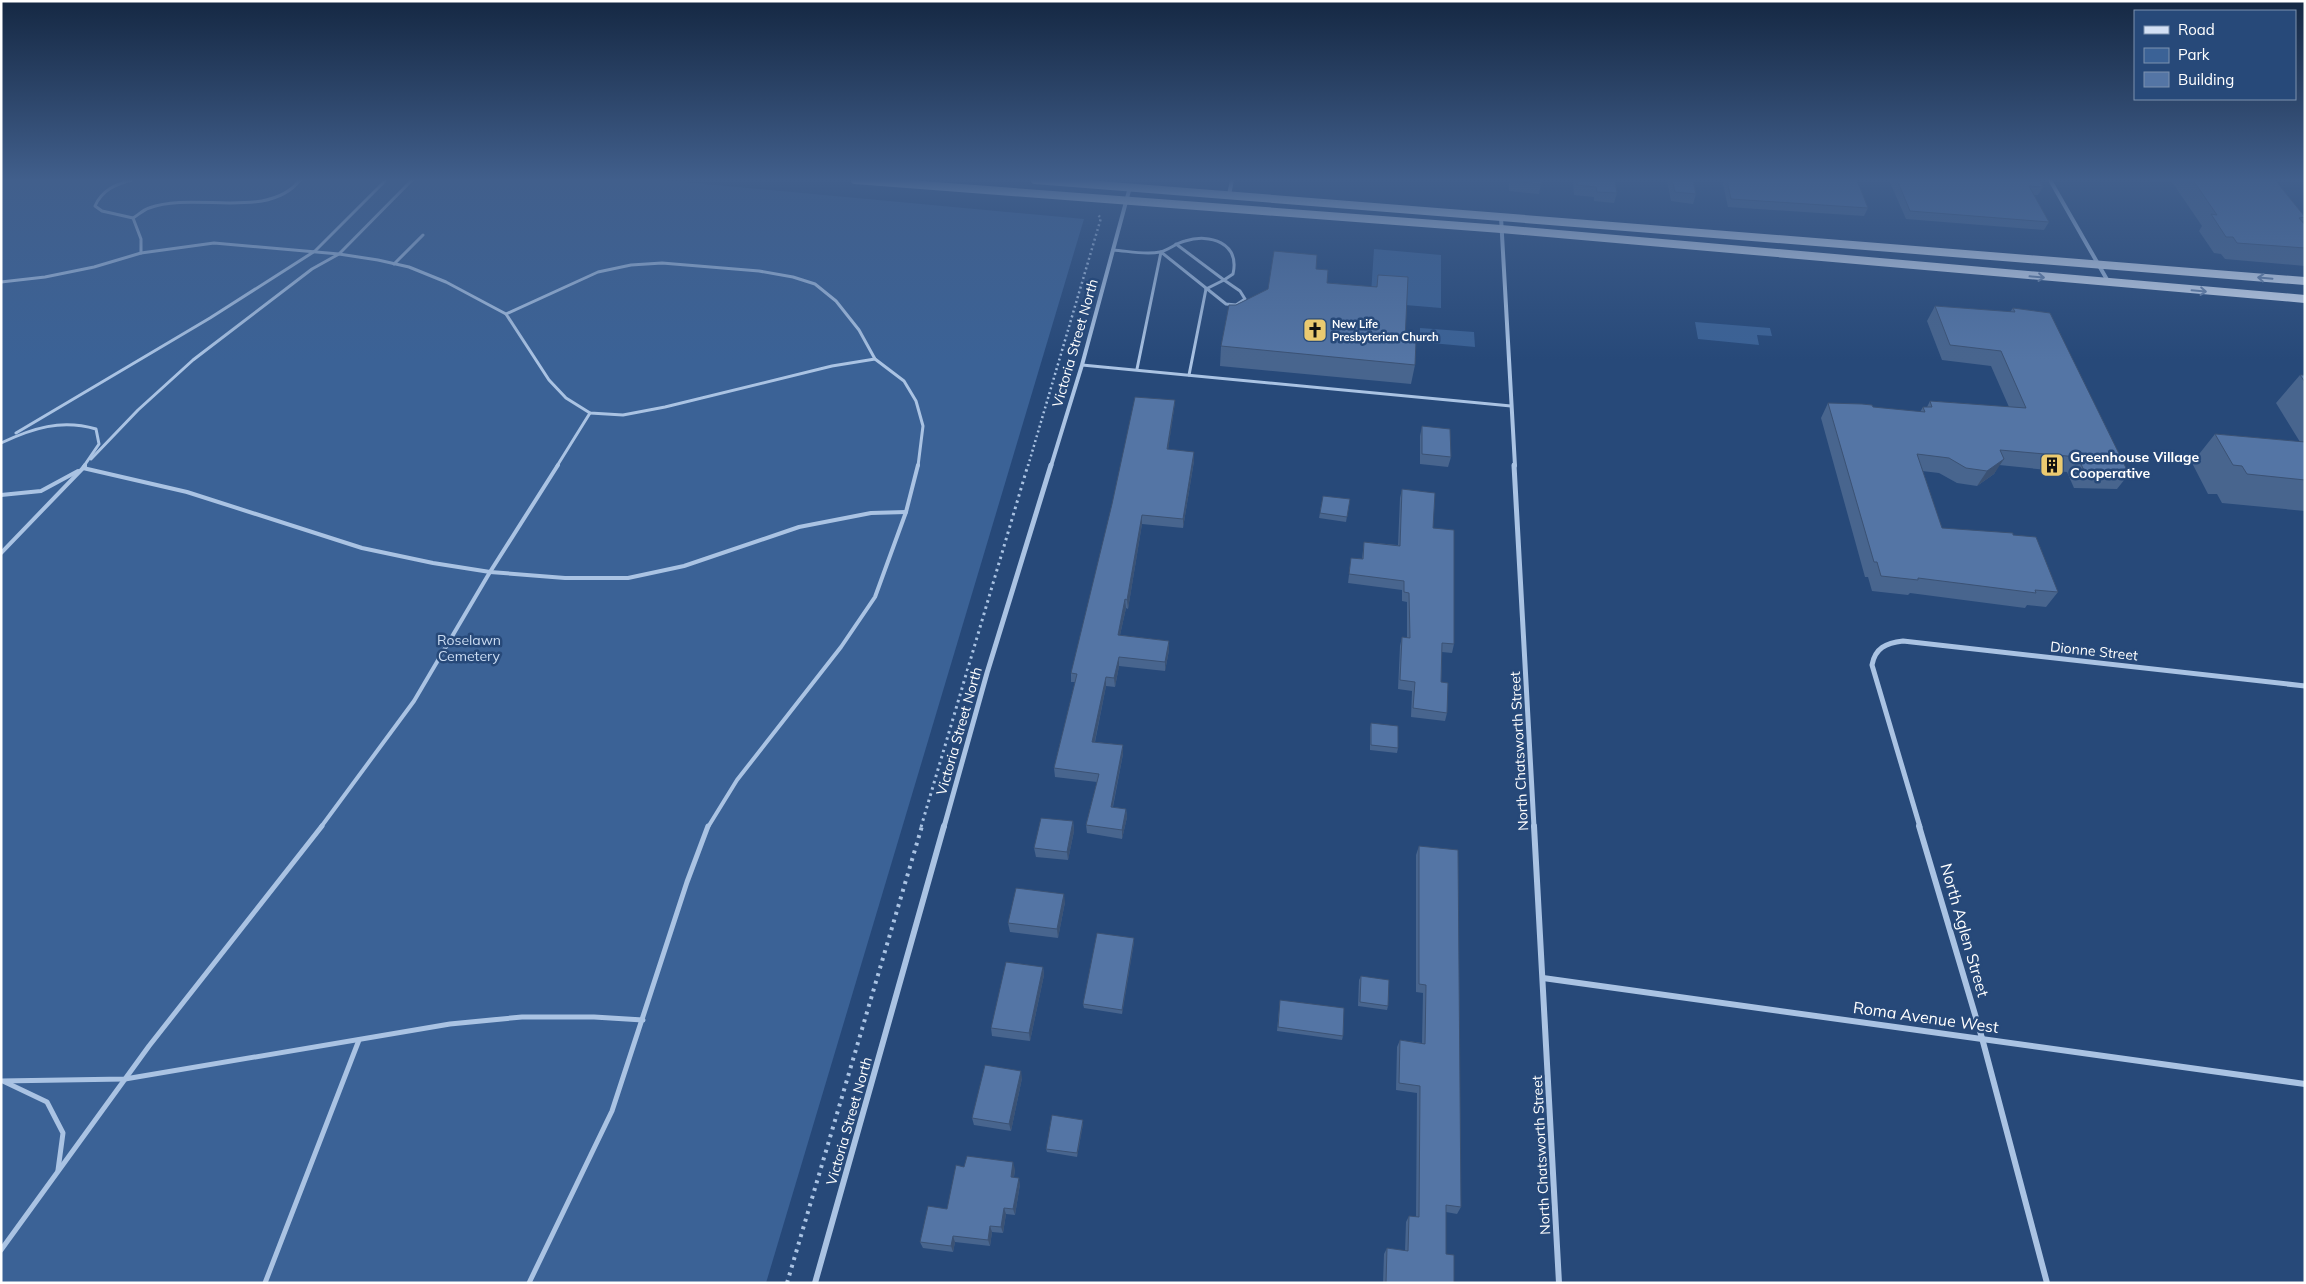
<svg xmlns="http://www.w3.org/2000/svg" width="2306" height="1284" viewBox="0 0 2306 1284" font-family="Mulish,sans-serif">
<style>
.green{fill:#3b6296}
.lines{fill:none;stroke-linecap:round;stroke-linejoin:round}
.path-far2{stroke:#aac3e3;stroke-width:2.5;stroke-dasharray:2 3;stroke-linecap:butt}
.path-far1{stroke:#aac3e3;stroke-width:3;stroke-dasharray:2.5 4;stroke-linecap:butt}
.path{stroke:#aac3e3;stroke-width:4;stroke-dasharray:3 5;stroke-linecap:butt}
.service-far2{stroke:#aac3e3;stroke-width:3}
.service-far1{stroke:#aac3e3;stroke-width:4}
.service{stroke:#aac3e3;stroke-width:5}
.minor-far2{stroke:#aac3e3;stroke-width:4}
.minor-far1{stroke:#aac3e3;stroke-width:5}
.minor{stroke:#aac3e3;stroke-width:6}
.secondary{stroke:#d3e0f4;stroke-width:8}
.wall{fill:#48658e}
.shaded-wall{fill:#3b5274}
.building{fill:#5475a5;stroke:#3b5274}
.oneway{stroke:#6c85aa}
.labels{text-anchor:middle;stroke-width:5;stroke-linejoin:round;paint-order:stroke}
.far-poi-label{font-size:11px;font-weight:bold;fill:#fff;stroke:#274979;text-anchor:start}
.street-label{font-size:14px;fill:#fff;stroke:#274979}
.poi-label{font-size:14px;font-weight:bold;fill:#fff;stroke:#274979;text-anchor:start}
.park-label{font-size:14px;fill:#ccddf3;stroke:#274979}
.near-street-label{font-size:16px;fill:#fff;stroke:#274979}
</style>
<rect width="100%" height="100%" fill="#274979"/>
<!-- green -->
<g class="green">
<path d="M1,180H661L1084,219L766,1283H1Z"/>
<path d="M1374,249L1441,255V308L1405,305L1371,294Z"/>
<path d="M1695,322L1770,328L1772,336L1757,335L1759,345L1698,339Z"/>
<path d="M1420,328L1474,332L1475,347L1420,342Z"/>
</g>
<g class="lines">
<!-- path-far2 -->
<path class="path-far2" d="M1028,466L1101,218L1098,215"/>
<!-- path-far1 -->
<path class="path-far1" d="M921,827L1028,465"/>
<!-- path -->
<path class="path" d="M787,1283L922,826"/>
<!-- service-far2 -->
<g class="service-far2">
<path d="M132,180C116,184 102,190 95,206L102,211L133,218L141,239V253"/>
<path d="M133,218C138,215 143,210 149,208C195,191 268,221 300,180"/>
<path d="M1176,244L1224,280L1206,289"/>
<path d="M1113,250C1128,251 1145,255 1160,252C1169,250 1176,243 1185,241C1210,233 1240,243 1233,274L1224,280L1240,291L1245,299L1236,305L1226,304L1161,252"/>
<path d="M394,264L423,235"/>
<path d="M1,282L45,277L94,267L141,253L214,243L339,254L378,260L409,267L446,282L506,314L549,380L566,398L590,413L623,415L665,407L832,366L875,359"/>
<path d="M506,314L598,272L631,265L662,263L759,271L793,277L815,284L836,301L859,330L875,359L904,381L916,401L923,426L918,466"/>
<path d="M1082,365L1511,406"/>
<path d="M1137,369L1161,252"/>
<path d="M1189,375L1206,289"/>
<path d="M16,433L210,318L315,251L386,180"/>
<path d="M1,443C33,428 61,419 96,429L99,444L84,466"/>
<path d="M91,459L138,410L193,360L312,269L339,254L412,180"/>
<path d="M557,466L590,413"/>
</g>
<!-- service-far1 -->
<g class="service-far1">
<path d="M85,465L83,468L187,492L362,548L433,563L490,572L565,578H628L684,566L799,527L871,513L906,512"/>
<path d="M1,495L41,491L78,471"/>
<path d="M1,553L85,466"/>
<path d="M321,827L414,701L490,572L558,465"/>
<path d="M708,827L737,780L841,647L875,597L906,512L918,465"/>
</g>
<!-- service -->
<g class="service">
<path d="M1,1081L125,1079L450,1024L522,1017H594L643,1020"/>
<path d="M5,1082L47,1102L63,1133L58,1170"/>
<path d="M1,1250L149,1046L322,826"/>
<path d="M265,1283L359,1040"/>
<path d="M529,1283L612,1111L687,882L708,826"/>
</g>
<!-- minor-far2 -->
<g class="minor-far2">
<path d="M2050,180L2109,283"/>
<path d="M1229,195L1232,180"/>
<path d="M1501,217L1515,466"/>
<path d="M1051,466L1082,365L1130,187"/>
</g>
<!-- minor-far1 -->
<g class="minor-far1">
<path d="M1514,465L1534,827"/>
<path d="M944,827L987,673L1051,465"/>
<path d="M1920,827L1872,665C1875,648 1886,643 1903,641L2305,686"/>
</g>
<!-- minor -->
<g class="minor">
<path d="M1534,826L1559,1283"/>
<path d="M1919,826L1982,1038L2047,1283"/>
<path d="M1543,978L2305,1084"/>
<path d="M815,1283L944,826"/>
</g>
<!-- secondary -->
<g class="secondary">
<path d="M855,180L1501,229L2305,299"/>
<path d="M1035,180L2305,281"/>
</g>
</g>
<!-- wall -->
<g class="wall">
<path d="M1509,180H1541V184L1539,194L1509,191Z"/>
<path d="M1573,180H1615L1617,193L1614,203L1594,201V197L1574,195Z"/>
<path d="M1667,180H1693L1696,194L1693,204L1671,201Z"/>
<path d="M1722,180H1857L1868,208L1864,216L1728,207Z"/>
<path d="M1889,180H2039L2043,187L2038,195H2034L2049,222L2044,230L1906,219Z"/>
<path d="M2145,180H2275L2305,217V219L2302,222L2305,225V266L2225,259L2221,254L2214,253L2199,231L2202,226L2172,182Z"/>
<path d="M1316,269L1327,283L1376,287L1378,275L1415,365L1411,384L1220,366L1221,346L1236,305Z"/>
<path d="M1935,306L2010,312L2013,308L2129,474L2117,489L2074,488L2067,472L1999,465L1994,474L1977,486L1957,483L1939,473L1922,471L1942,528L2013,535L2058,592L2046,607L2027,605L2025,608L1910,593L1908,595L1872,591L1868,577H1865L1821,418L1828,403L1920,412L1923,407H1927L1930,401L2009,407L1991,366L1942,360L1927,321Z"/>
<path d="M2300,375H2305V511L2222,503L2217,494H2208L2192,463L2215,434L2300,442L2276,403Z"/>
<path d="M1175,400L1174,409L1168,449L1194,461L1183,528L1142,524L1128,609L1126,608L1120,635L1169,641V650L1165,671L1119,666L1115,687L1106,686L1095,742L1123,745V754L1113,807L1126,809L1127,817L1122,839L1087,833L1086,825L1097,782L1055,777L1054,768L1075,682H1071V673Z"/>
<path d="M1422,426L1451,457L1448,467L1420,464V436Z"/>
<path d="M1402,489L1433,528L1454,644L1452,653L1442,652L1441,682L1447,713L1445,721L1411,717L1412,691L1398,689L1400,646L1402,637L1407,638V602L1402,601V590L1348,583L1351,558L1362,559L1364,542L1398,545L1400,498Z"/>
<path d="M1323,496L1350,499L1346,522L1319,518Z"/>
<path d="M1371,723L1398,748L1397,753L1370,750V728Z"/>
<path d="M1073,821L1074,831L1068,860L1036,857L1034,848Z"/>
<path d="M1419,846L1461,1207L1457,1214L1446,1212V1254L1454,1283H1383L1384,1254L1387,1248L1405,1251L1406,1222L1409,1216L1416,1217L1417,1093L1396,1090L1397,1047L1400,1040L1422,1043L1423,993L1416,992V855Z"/>
<path d="M1065,902L1058,938L1010,932L1008,923Z"/>
<path d="M1134,938V942L1122,1014L1084,1008L1083,1004Z"/>
<path d="M1043,967L1044,975L1030,1041L992,1036L991,1028Z"/>
<path d="M1361,976L1388,1006L1387,1010L1358,1006L1359,980Z"/>
<path d="M1280,1000L1343,1036L1342,1040L1277,1031Z"/>
<path d="M1022,1078L1011,1131L974,1125L972,1118Z"/>
<path d="M1083,1120V1124L1077,1157L1047,1152L1046,1149Z"/>
<path d="M964,1167L1015,1169L1014,1177L1020,1184L1015,1215L1006,1214L1003,1233L992,1232L990,1246L955,1242L953,1252L923,1248L920,1242L947,1209Z"/>
</g>
<!-- shaded-wall -->
<g class="shaded-wall">
<path d="M1175,400L1174,409L1167,458V449Z"/>
<path d="M1194,452V461L1183,528V519Z"/>
<path d="M2004,459L1994,474L1977,486L1987,471Z"/>
<path d="M1142,515V524L1128,609L1127,600Z"/>
<path d="M1125,599L1126,608L1118,644V635Z"/>
<path d="M1169,641V650L1165,671V662Z"/>
<path d="M1119,657V666L1115,687L1114,678Z"/>
<path d="M1106,677V686L1093,750L1092,742Z"/>
<path d="M1123,745V754L1111,815V807Z"/>
<path d="M1126,809L1127,817L1122,839V830Z"/>
<path d="M1073,821L1074,831L1068,860L1067,852Z"/>
<path d="M1064,894L1065,902L1058,938L1057,929Z"/>
<path d="M1134,938V942L1122,1014V1010Z"/>
<path d="M1043,967L1044,975L1030,1041L1029,1033Z"/>
<path d="M1021,1071L1022,1078L1011,1131L1009,1124Z"/>
<path d="M1083,1120V1124L1077,1157V1153Z"/>
<path d="M1013,1162L1015,1169L1013,1183L1011,1177Z"/>
<path d="M1019,1178L1020,1184L1015,1215L1013,1209Z"/>
<path d="M1004,1208L1006,1214L1003,1233L1001,1227Z"/>
<path d="M990,1226L992,1232L990,1246L988,1240Z"/>
<path d="M953,1236L955,1242L953,1252L951,1246Z"/>
</g>
<!-- building -->
<g class="building">
<path d="M1511,180H1541V184L1511,181Z"/>
<path d="M1577,180H1615L1617,193L1597,192L1596,187L1577,185Z"/>
<path d="M1672,180H1693L1696,194L1675,192Z"/>
<path d="M1727,180H1857L1868,208L1731,199Z"/>
<path d="M1897,180H2039L2043,187L2029,186L2049,222L1910,211Z"/>
<path d="M2193,180H2275L2305,217L2299,218L2305,225V248L2237,243L2233,237H2226L2211,214L2217,215Z"/>
<path d="M1274,251L1317,255L1316,269L1328,270L1327,283L1377,287L1378,275L1408,277L1405,340L1416,341L1415,365L1221,346L1229,305H1236L1268,289Z"/>
<path d="M1935,306L2015,312L2013,308L2050,313L2129,474L2085,473L2078,457L2000,450L2004,459L1987,471L1966,468L1949,458L1917,454L1942,528L2013,533V535L2036,537L2058,592L2035,590L2036,593L1918,578V580L1881,576L1877,562H1874L1828,403L1862,404L1872,405L1873,407L1925,412L1923,407H1932L1930,401L2026,408L2001,351L1950,345Z"/>
<path d="M2300,375H2305V382Z"/>
<path d="M1135,397L1175,400L1167,449L1194,452L1183,519L1142,515L1127,600L1125,599L1118,635L1169,641L1165,662L1119,657L1114,678L1106,677L1092,742L1123,745L1111,807L1126,809L1122,830L1086,825L1099,774L1054,768L1077,674L1071,673L1112,504Z"/>
<path d="M1422,426L1450,429L1451,457L1422,454Z"/>
<path d="M2215,434L2305,442V480L2247,474L2242,466L2233,465Z"/>
<path d="M1402,489L1435,493L1433,528L1454,530V644L1442,643L1441,682L1448,683L1447,713L1413,708L1415,682L1400,680L1402,637L1410,638L1409,593L1404,592V581L1349,574L1351,558L1363,559L1364,542L1400,546Z"/>
<path d="M1323,496L1350,499L1347,517L1320,513Z"/>
<path d="M1371,723L1398,726V748L1371,745Z"/>
<path d="M1041,818L1073,821L1067,852L1034,848Z"/>
<path d="M1419,846L1458,850L1461,1207L1446,1205V1254L1454,1255V1283H1386L1387,1248L1408,1251L1409,1216L1419,1217L1420,1086L1399,1083L1400,1040L1425,1044L1426,985L1419,984Z"/>
<path d="M1016,888L1064,894L1057,929L1008,923Z"/>
<path d="M1097,933L1134,938L1122,1010L1083,1004Z"/>
<path d="M1006,962L1043,967L1029,1033L991,1028Z"/>
<path d="M1361,976L1389,980L1388,1006L1360,1002Z"/>
<path d="M1280,1000L1344,1008L1343,1036L1278,1027Z"/>
<path d="M985,1065L1021,1071L1009,1124L972,1118Z"/>
<path d="M1052,1115L1083,1120L1077,1153L1046,1149Z"/>
<path d="M967,1156L1013,1162L1011,1177L1019,1178L1013,1209L1004,1208L1001,1227L990,1226L988,1240L953,1236L951,1246L920,1242L928,1206L947,1209L956,1165L964,1167Z"/>
</g>
<!-- one-way arrows -->
<defs><path id="oneway-shaft" d="M-6 0H5M1.5-3L5.5 0L1.5 3" fill="none" stroke-width="1.6" stroke-linecap="round" stroke-linejoin="round" transform="scale(1.25)"/></defs>
<g class="oneway">
<use href="#oneway-shaft" transform="translate(2037 277) rotate(5)"/>
<use href="#oneway-shaft" transform="translate(2265 278) rotate(-175)"/>
<use href="#oneway-shaft" transform="translate(2199 291) rotate(5)"/>
</g>
<!-- sky -->
<linearGradient id="sky" x2="0" y2="1"><stop stop-color="#152843"/><stop offset="0.5" stop-color="#415f8c"/><stop offset="1" stop-color="#415f8c" stop-opacity="0"/></linearGradient>
<rect width="2306" height="360" fill="url(#sky)"/>
<!-- icons -->
<defs>
<g id="church-square" transform="scale(1.25)"><rect x="-9" y="-9" width="18" height="18" rx="4" fill="#ebca70" stroke="#274979"/><path d="M-1.2-6h2.4v3.5h3.3v2.4h-3.3V6h-2.4V-.1h-3.3v-2.4h3.3Z" fill="#111"/></g>
<g id="building-square" transform="scale(1.25)"><rect x="-9" y="-9" width="18" height="18" rx="4" fill="#ebca70" stroke="#274979"/><path d="M-4-6H4V6H1V3H-1V6H-4ZM-2.5-4.3h1.7v1.8h-1.7ZM.8-4.3h1.7v1.8H.8ZM-2.5-1h1.7V.8h-1.7ZM.8-1h1.7V.8H.8Z" fill="#111"/></g>
</defs>
<g fill-rule="evenodd">
<use href="#church-square" x="1315" y="330"/>
<use href="#building-square" x="2052" y="465"/>
</g>
<g class="labels">
<!-- far-poi labels -->
<g class="far-poi-label">
<text x="1332" y="328">New Life<tspan x="1332" dy="13">Presbyterian Church</tspan></text>
</g>
<!-- street labels -->
<g class="street-label">
<text transform="translate(1075 343) rotate(-74)" y="5">Victoria Street North</text>
<text transform="translate(2094 651) rotate(6)" y="5">Dionne Street</text>
<text transform="translate(959 731) rotate(-74)" y="5">Victoria Street North</text>
<text transform="translate(1519 751) rotate(-93)" y="5">North Chatsworth Street</text>
<text transform="translate(849 1121) rotate(-74)" y="5">Victoria Street North</text>
<text transform="translate(1541 1155) rotate(-93)" y="5">North Chatsworth Street</text>
</g>
<!-- poi labels -->
<g class="poi-label">
<text x="2070" y="462">Greenhouse Village<tspan x="2070" dy="16">Cooperative</tspan></text>
</g>
<!-- park labels -->
<g class="park-label">
<text x="469" y="645">Roselawn<tspan x="469" dy="16">Cemetery</tspan></text>
</g>
<!-- near-street labels -->
<g class="near-street-label">
<text transform="translate(1965 930) rotate(74)" y="6">North Aglen Street</text>
<text transform="translate(1926 1017) rotate(8)" y="6">Roma Avenue West</text>
</g>
</g>
<!-- border -->
<rect width="2306" height="1284" fill="none" stroke="#ffffff" stroke-width="5"/>
<!-- legend -->
<rect x="2134" y="10" width="162" height="90" fill="#274979" stroke="#7d92af"/>
<rect x="2144" y="26" width="25" height="8" fill="#d3e0f4" stroke="#7d92af"/>
<text x="2178" y="35" font-size="15" fill="#ffffff">Road</text>
<rect x="2144" y="48" width="25" height="15" fill="#3b6296" stroke="#7d92af"/>
<text x="2178" y="60" font-size="15" fill="#ffffff">Park</text>
<rect x="2144" y="72" width="25" height="15" fill="#5475a5" stroke="#7d92af"/>
<text x="2178" y="85" font-size="15" fill="#ffffff">Building</text>
</svg>
